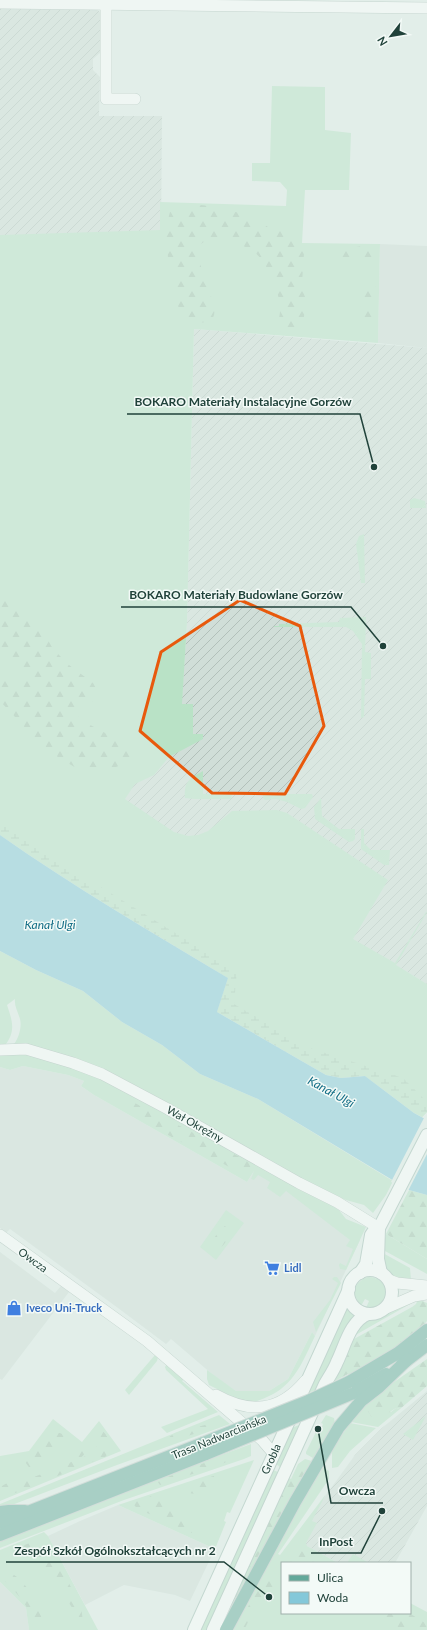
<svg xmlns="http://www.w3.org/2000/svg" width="427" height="1630" viewBox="0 0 427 1630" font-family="Lato,sans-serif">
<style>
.built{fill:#d0ded8}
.industrial{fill:url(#industrial-furrows)}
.grass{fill:#b9e2c6}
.forest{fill:url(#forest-firs)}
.wetland{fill:url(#wetland-marsh)}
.water{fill:#84c8d9}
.pier{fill:#e2eee9}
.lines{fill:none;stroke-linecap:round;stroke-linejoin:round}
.street-casing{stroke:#a4b7b1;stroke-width:12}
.secondary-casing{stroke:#9fbbb2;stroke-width:14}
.primary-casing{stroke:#c1cac8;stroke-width:14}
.street{stroke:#fff;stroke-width:11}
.secondary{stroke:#fff;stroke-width:12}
.primary{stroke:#62a99a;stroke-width:12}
.primary-bridge-casing{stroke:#c1cac8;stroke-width:14;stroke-linecap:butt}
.primary-bridge{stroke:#62a99a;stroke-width:12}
.marked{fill:none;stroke:#e8590c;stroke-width:3;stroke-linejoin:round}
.labels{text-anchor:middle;stroke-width:3;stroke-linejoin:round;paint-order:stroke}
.street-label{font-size:11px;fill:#20423a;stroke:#f3faf7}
.shop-label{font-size:11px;font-weight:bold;fill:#366cbe;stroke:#f3faf7;text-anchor:start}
.water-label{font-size:12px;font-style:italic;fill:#126d85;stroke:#f3faf7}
.leader{fill:none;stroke:#20423a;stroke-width:1.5}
.callout-dot{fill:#20423a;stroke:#f3faf7;stroke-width:1.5}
.callout-label{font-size:12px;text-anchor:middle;font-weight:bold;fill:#20423a;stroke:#f3faf7;stroke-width:3;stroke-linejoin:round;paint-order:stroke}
</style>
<defs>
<pattern id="industrial-furrows" width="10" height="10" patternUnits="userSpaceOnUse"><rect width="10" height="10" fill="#d0ded8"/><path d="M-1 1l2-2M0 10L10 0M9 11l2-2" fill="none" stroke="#b2c0ba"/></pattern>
<pattern id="forest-firs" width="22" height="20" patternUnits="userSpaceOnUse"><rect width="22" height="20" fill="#b9e2c6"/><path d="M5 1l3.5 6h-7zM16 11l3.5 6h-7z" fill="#9fc3ab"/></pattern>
<pattern id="wetland-marsh" width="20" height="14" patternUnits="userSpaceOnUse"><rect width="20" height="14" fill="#b9e2c6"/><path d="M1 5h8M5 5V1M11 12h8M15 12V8" fill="none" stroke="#9fc3ab"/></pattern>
</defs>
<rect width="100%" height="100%" fill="#e2eee9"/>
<!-- built -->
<g class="built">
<path d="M380,244L427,246V348L378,343Z"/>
<path d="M23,1066L68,1075L84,1081L81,1086L94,1095L247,1182L256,1168L360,1240L315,1336L312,1332L288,1379L269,1391H236L219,1380L171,1339L166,1344L118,1308L10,1229L6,1233L0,1228V1067L10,1070Z"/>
<path d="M0,1252L55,1293L61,1286L69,1292L2,1380L0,1379Z"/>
<path d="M118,1505L215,1549L190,1601L175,1595L124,1585L85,1605L48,1536L80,1521Z"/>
<path d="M0,1582L26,1608L29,1630H0Z"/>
</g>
<!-- industrial -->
<g class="industrial">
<path d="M0,9L97,10L103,14L101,52L93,59V70L100,77L99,116H162L161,239L0,237Z"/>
<path d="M194,329L427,348V984L97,790L181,711L187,623Z"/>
<path d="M427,1391V1506L395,1563H338L294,1539L355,1455L382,1428Z"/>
</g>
<!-- grass -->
<g class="grass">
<path d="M272,86L325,87V130L351,133L349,190H305L302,243L380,244L378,343L194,329L187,623L182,704H193V734H203V739L169,757L154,775L135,784L125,799L174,832L188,836L198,835L208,831L232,811L277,810L287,813L388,880L353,939L395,963L426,912H427L396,965L427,984V1112L422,1117L365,1076L217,1012L228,978L0,835V235L160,230V202L286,206L287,190L280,182L252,181V163H270Z"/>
<path d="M414,498L425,501L426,508H410V500Z"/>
<path d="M364,534L365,583H361L356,544L359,536Z"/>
<path d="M366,617L365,652L371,653V679H365L364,717L361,718L362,644L353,631L346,627H274V626H279V624L339,622L340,618Z"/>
<path d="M203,771V794H232L231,799H195L185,798C184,781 189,779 203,771Z"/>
<path d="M263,794H312L313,797L305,808L301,809L287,802L276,799L265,800L263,798Z"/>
<path d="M321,798L322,816L339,829H355V839L353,841L349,842L315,819L314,807Z"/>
<path d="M361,829H364V843L371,850H390L389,865H384L361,849Z"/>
<path d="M0,951L36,970L83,991L122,1022L162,1045L200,1074L258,1099L393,1181L386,1195L373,1213L364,1205L346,1200L319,1190L91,1066L14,1044C19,1038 22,1026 20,1019C18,1012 14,1006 15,999L7,1005C12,1020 16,1030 6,1044L0,1047Z"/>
<path d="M0,1053H20L86,1071L302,1187L339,1210L346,1219L366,1227L346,1270L340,1269L339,1265L340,1263L346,1266L353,1249L346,1246L350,1240L286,1191L280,1197L267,1188L270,1182L258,1175L254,1180L251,1179L254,1171L247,1182L94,1095L81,1086L84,1081L68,1075L23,1066L10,1070L0,1067Z"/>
<path d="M226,1210L244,1223L216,1260L200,1247Z"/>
<path d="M386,1234L427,1259V1274L385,1251L384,1244Z"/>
<path d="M381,1252L410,1268L411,1280C390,1281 385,1270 381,1252Z"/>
<path d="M334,1277H337L341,1283L316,1332L313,1322L330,1300L338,1283L332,1279Z"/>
<path d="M368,1277C378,1277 384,1282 387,1292C385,1304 378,1310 366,1308L369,1301L365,1299L361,1306L354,1295C354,1286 359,1280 368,1277Z"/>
<path d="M412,1301L410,1304L352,1337L360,1324L384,1316Z"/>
<path d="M346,1308L354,1316L316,1390L308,1393Z"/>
<path d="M312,1332L315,1336C303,1361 294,1386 267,1397C262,1399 257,1402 252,1402C238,1402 222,1391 209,1385L207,1379V1370L236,1391H269L288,1379Z"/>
<path d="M155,1355L158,1357L157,1361L129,1395L125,1390Z"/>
<path d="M167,1364L185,1378L182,1381L218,1412L167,1433L161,1427L208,1409L166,1370L165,1367Z"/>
<path d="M364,1407L391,1412L396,1408L400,1409L378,1427L351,1422L359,1410Z"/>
<path d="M219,1415L230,1424L117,1465L4,1508H0V1504Z"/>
<path d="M326,1415L334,1418L335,1424L313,1458L306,1454V1452L318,1428L321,1429L323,1424L321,1423Z"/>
<path d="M426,1416L413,1440L403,1434Z"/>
<path d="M53,1419L82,1442L99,1421L121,1451L0,1501V1456L29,1451Z"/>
<path d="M350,1423L376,1428L350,1451L338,1467L332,1468V1450Z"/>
<path d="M299,1425L280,1467L276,1464L292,1428Z"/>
<path d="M251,1444V1456L244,1459L124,1500L0,1548V1541L128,1490Z"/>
<path d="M254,1460L230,1513L227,1512L224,1521L226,1522L215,1549L118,1505Z"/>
<path d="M323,1467L329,1471V1479L278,1554L280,1555L326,1494L312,1521L317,1523L306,1543L307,1546L338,1563H282V1613H410V1603L427,1612V1630H233L299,1505Z"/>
<path d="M273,1470L278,1472L208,1630H200Z"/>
<path d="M44,1532L48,1536L98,1630H29L26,1608L0,1582V1550Z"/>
<path d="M353,1554L369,1563H347Z"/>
</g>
<!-- forest -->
<g class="forest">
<path d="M201,205L209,206L249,215L268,227L280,229L295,235L304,253L302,283L306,302L303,324L301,331L289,334L280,331C276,323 281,316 280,307C279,289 266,258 250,249C244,246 238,244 233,242C219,236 211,235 199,246V256L201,267L215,308L214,315L212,320L206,322L198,323L191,320L182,313L178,306L176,272L168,258L166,234L167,223L170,212Z"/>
<path d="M364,246L373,248L375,253L374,262L371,263L369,258L344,260L339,255L341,249Z"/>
<path d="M374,281L376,288L374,323L369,324C354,316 363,294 368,282Z"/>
<path d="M0,590L40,626L53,649L69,665L93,683L99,694C95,702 85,705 77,711L79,719L109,735L142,758L110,769H78L59,758L32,735L0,701V674L6,678L22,681L25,678L13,661L0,653Z"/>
<path d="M118,1096C130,1099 138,1105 148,1110C182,1127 216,1144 249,1162L251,1167L246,1171L239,1172C219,1161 126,1116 119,1102C119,1100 119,1098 118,1096Z"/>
<path d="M409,1190L427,1195V1259L386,1234Z"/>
<path d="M225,1226C233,1235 225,1245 217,1251H210L208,1245C215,1239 217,1231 225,1226Z"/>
<path d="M418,1299L427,1303V1321L423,1326L388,1353L349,1375L348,1374L335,1381L354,1339L412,1307L416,1304Z"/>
<path d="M427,1359V1386L400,1409L396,1408L382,1417L372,1419L370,1414L364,1407L359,1410L377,1394Z"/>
<path d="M216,1422L217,1426L211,1429L170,1441L165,1440L175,1433Z"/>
<path d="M101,1430C109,1435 110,1444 109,1453L105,1457L0,1499V1487L9,1482L34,1477L91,1454L98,1444L99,1433Z"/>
<path d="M53,1431L66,1435L68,1440V1445L50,1456L38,1468L31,1470L23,1459C28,1456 32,1454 36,1449C42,1442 43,1435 53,1431Z"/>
<path d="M86,1442H87C88,1449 86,1454 80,1458L76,1457L75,1454L80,1444Z"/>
<path d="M228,1454L230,1458L228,1461L222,1464L160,1485L157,1481Z"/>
<path d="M305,1459L312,1461L228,1617L226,1616L289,1478L291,1479L298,1464Z"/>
<path d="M214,1476L215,1483C206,1490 195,1499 185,1490L187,1485L205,1478Z"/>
<path d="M155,1495L161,1497L174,1513L186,1521L192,1533H188L181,1528L138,1509L133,1504L137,1501Z"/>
<path d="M37,1540L48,1544L81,1606L83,1622C62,1599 55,1565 24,1553L0,1560V1555Z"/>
<path d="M293,1548L304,1552L323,1563H287L285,1562L286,1553Z"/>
<path d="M0,1568C6,1570 12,1573 17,1577C29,1586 45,1615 43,1630H34C29,1601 18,1596 0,1576Z"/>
<path d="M270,1569L274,1581V1595L254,1610L244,1630H234L248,1607L264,1573Z"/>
<path d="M374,1613H409L427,1624V1630H403Z"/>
</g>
<!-- wetland -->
<path class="wetland" d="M0,818L57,860L237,971L234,1004L310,1048L403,1078L427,1102V1112L422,1117L414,1113L365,1076L341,1078L326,1075L217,1012L228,978C151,932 74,887 0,835Z"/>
<!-- water -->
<path class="water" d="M0,835C74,887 151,932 228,978L217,1012L326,1075L341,1078L365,1076L414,1113L427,1120V1195L409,1190L258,1099L200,1074L162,1045L122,1022L83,991L36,970L0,951Z"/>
<!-- pier -->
<path class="pier" d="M425,1116L427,1118V1154L408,1191L391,1182Z"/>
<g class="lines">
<!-- street casing -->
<g class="street-casing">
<g id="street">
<path d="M0,3L427,8"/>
<path d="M106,3V99H135"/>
<path d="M0,1050L26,1049L73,1063L102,1074L166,1108L299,1183L337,1202L379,1228"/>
<path d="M0,1235L147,1341L262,1440L274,1454"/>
<path d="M389,1280L397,1283L427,1286"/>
<path d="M384,1309L414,1296L427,1294"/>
<path d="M216,1395C250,1414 279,1412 305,1381"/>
</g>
</g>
<!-- secondary casing -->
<g class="secondary-casing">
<g id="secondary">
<path d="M379,1228L378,1259L381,1273"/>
<circle cx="370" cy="1292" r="22"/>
<path d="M360,1273L366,1264L371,1235L373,1232L379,1228L427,1135"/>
<path d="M194,1630L349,1289"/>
<path d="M213,1630L325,1384C329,1377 334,1370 337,1362C345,1346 350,1321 368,1314"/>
</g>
</g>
<!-- primary casing -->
<g class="primary-casing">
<g id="primary">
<path d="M402,1364L427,1345"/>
<path d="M349,1382L398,1353L427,1330"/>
<path d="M351,1394L386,1374"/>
<path d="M0,1512L9,1511H25"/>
<path d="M0,1523L203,1443"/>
<path d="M0,1535L206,1454"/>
<path d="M226,1630L295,1502L339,1427L361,1401L379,1387L408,1359"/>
</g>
</g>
<!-- street -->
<use href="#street" class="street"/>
<!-- secondary -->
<use href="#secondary" class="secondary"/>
<!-- primary -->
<use href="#primary" class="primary"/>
<!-- primary-bridge casing -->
<g class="primary-bridge-casing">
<g id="primary-bridge">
<path d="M203,1443L308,1401L349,1382"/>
<path d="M206,1454L351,1394"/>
</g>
</g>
<!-- primary-bridge -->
<use href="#primary-bridge" class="primary-bridge"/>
</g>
<!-- marked area -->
<path d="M0 0H427V1630H0ZM240,600L300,626L324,726L285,794L212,793L140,731L161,652Z" fill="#e2eee9" fill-opacity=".55" fill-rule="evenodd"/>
<path class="marked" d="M240,600L300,626L324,726L285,794L212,793L140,731L161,652Z"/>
<!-- icons -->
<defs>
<g id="supermarket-bare" transform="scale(1.2)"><path d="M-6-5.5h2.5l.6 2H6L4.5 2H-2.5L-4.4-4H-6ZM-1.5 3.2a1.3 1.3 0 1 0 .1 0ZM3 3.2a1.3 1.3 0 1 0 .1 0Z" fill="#3f7fe0" stroke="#f3faf7" stroke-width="2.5" paint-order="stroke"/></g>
<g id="shop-bare" transform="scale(1.2)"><path d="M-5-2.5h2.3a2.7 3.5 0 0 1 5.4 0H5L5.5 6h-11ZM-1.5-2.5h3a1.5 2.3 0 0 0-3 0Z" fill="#3f7fe0" stroke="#f3faf7" stroke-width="2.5" paint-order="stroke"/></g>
</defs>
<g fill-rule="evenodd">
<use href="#supermarket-bare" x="272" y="1268"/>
<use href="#shop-bare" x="14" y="1308"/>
</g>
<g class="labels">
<!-- street labels -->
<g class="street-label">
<text transform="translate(195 1124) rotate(29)" y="4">Wał Okrężny</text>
<text transform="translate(33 1260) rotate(36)" y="4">Owcza</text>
<text transform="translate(219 1437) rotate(-22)" y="4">Trasa Nadwarciańska</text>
<text transform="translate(271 1459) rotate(-66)" y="4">Grobla</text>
</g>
<!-- shop labels -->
<g class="shop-label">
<text x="284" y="1272">Lidl</text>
<text x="26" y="1312">Iveco Uni-Truck</text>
</g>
<!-- water labels -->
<g class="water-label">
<text x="50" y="929">Kanał Ulgi</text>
<text transform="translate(331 1092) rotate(29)" y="4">Kanał Ulgi</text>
</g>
</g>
<!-- callouts -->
<path class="leader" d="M374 467L360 414H127M383 646L351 607H121M318 1429L331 1503H383M382 1511L361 1553H311M269 1597L224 1562H6"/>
<g class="callout-dot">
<circle cx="374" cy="467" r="4"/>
<circle cx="383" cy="646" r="4"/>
<circle cx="318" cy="1429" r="4"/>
<circle cx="382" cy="1511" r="4"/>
<circle cx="269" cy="1597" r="4"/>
</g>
<g class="callout-label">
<text x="243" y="406">BOKARO Materiały Instalacyjne Gorzów</text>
<text x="236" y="599">BOKARO Materiały Budowlane Gorzów</text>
<text x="357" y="1495">Owcza</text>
<text x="336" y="1546">InPost</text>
<text x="115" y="1555">Zespół Szkół Ogólnokształcących nr 2</text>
</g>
<!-- legend -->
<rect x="281" y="1562" width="130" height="52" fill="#f3faf7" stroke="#9fb0ab"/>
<rect x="289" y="1575" width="20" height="6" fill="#62a99a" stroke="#9fb0ab"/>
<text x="317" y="1582" font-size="12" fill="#20423a">Ulica</text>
<rect x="289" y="1592" width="20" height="12" fill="#84c8d9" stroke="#9fb0ab"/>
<text x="317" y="1602" font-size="12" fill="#20423a">Woda</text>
<!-- north arrow -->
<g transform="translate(391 36) rotate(239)" stroke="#f3faf7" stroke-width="3" paint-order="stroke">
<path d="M0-3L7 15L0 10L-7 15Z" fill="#20423a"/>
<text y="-6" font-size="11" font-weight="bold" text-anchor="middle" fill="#20423a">N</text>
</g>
</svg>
